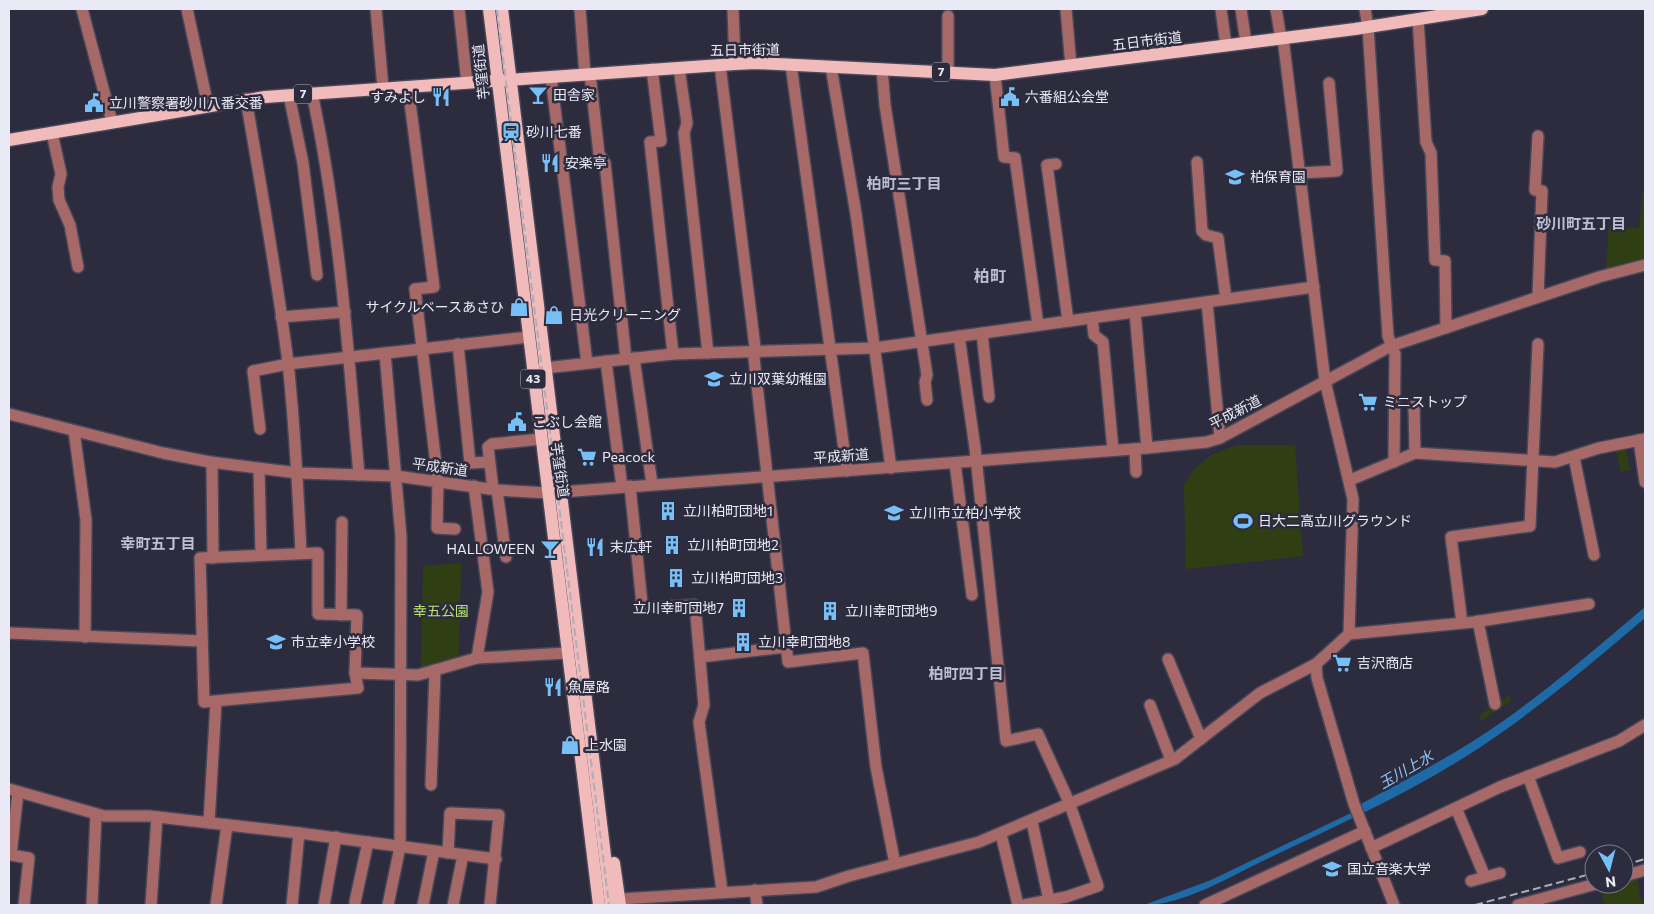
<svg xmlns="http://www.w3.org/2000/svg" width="1654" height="914" viewBox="0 0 1654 914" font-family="Commissioner,'Noto Sans JP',sans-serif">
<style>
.green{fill:#303f13}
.water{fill:#1e6aa7}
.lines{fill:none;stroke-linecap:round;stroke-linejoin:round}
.minor-casing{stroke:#474759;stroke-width:14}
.major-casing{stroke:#474759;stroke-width:15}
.minor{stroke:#a76968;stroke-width:11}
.major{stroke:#f0bbba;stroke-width:12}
.rail{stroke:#adadbb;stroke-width:2;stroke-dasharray:8 4;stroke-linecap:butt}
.labels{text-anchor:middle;stroke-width:5;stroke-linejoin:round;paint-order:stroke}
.shield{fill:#2d2c3f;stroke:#b1b1bf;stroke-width:1}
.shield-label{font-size:12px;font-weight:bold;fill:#eaeaf6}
.street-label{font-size:14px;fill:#eaeaf6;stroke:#2d2c3f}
.poi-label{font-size:14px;fill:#eaeaf6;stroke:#2d2c3f;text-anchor:start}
.park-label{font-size:14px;fill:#b8e270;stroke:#2d2c3f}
.neighbourhood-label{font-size:15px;font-weight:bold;fill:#bdbed5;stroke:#2d2c3f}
.water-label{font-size:15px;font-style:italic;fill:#8fc4f6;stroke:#2d2c3f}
.quarter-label{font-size:16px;font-weight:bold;fill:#bdbed5;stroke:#2d2c3f}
</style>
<rect width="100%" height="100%" fill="#2d2c3f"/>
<!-- green -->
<g class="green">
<path d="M1643,192H1645V261L1606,270L1609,226L1639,228Z"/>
<path d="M1237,445H1295L1303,556L1186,569L1184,485L1194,469L1213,454Z"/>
<path d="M1625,445L1630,470L1621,472L1615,447Z"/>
<path d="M461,563L459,656L421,669L423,566Z"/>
<path d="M1510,695L1511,701L1481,721L1480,715Z"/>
<path d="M1637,875L1641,902H1645V905H1605L1599,887L1608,884H1624V879Z"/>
</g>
<!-- water -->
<path class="water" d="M1645,607V618C1587,667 1530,716 1465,757C1403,796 1334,827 1267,859C1231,876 1184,905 1144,905L1211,880L1351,813L1359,805C1409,778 1460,752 1506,719C1555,684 1600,645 1645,607Z"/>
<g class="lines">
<!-- minor casing -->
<g class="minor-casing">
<g id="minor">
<path d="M82,9L112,122"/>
<path d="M187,9L208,106"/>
<path d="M376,9L383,88"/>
<path d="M459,9L467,83"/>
<path d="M580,9L585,75"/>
<path d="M733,9L735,64"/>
<path d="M1066,9L1071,66"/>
<path d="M1221,9L1226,46"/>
<path d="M1241,9L1246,43"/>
<path d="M1276,9L1280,33L1283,38L1325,381L1353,499L1349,634"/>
<path d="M1365,9L1368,27L1388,336L1395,354L1394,462"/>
<path d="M948,16V73"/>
<path d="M1418,19L1426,142L1431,153L1435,260L1445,261L1446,328"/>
<path d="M720,65L755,347L754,358L788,662L863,653L876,767L895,864"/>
<path d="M791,65L847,471"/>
<path d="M831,67L856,214L891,468"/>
<path d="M679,68L687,123L684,133L708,353"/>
<path d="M652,69L661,141L650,142L673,354"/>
<path d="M882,69L885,105L927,375L925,382L927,400"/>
<path d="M590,74L599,154L605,163L626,359"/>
<path d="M995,75L1004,157L1015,158L1038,325"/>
<path d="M551,77L587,363"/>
<path d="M408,87L434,287L415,289L438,481L437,528L455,529"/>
<path d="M312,93C339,219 348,348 359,475"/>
<path d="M289,95L303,163L317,275"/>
<path d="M246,99C261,187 277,275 288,363C295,426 298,489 301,553"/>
<path d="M52,133L61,174L58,187L59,200L70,225L78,267"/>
<path d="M1538,136L1535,190L1542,191L1538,297"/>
<path d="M1197,162L1202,231L1206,235L1218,238L1226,299"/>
<path d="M1056,164L1047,165L1068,321"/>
<path d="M1300,173L1337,171L1329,83"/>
<path d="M1207,302L1220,438"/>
<path d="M1135,312L1147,448"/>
<path d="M281,317L345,312"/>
<path d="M1092,318L1094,335L1103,342L1113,450"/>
<path d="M982,333L989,397"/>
<path d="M959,336L975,448L1006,741L1038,734L1069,802L1098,886L1066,897L1024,905"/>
<path d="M458,344L470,463L489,462"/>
<path d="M385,353L401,537L400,847L388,905"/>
<path d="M634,358L652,484"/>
<path d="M606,361L622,487"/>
<path d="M536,369L673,354L875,348L1314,287"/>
<path d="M1414,406L1415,453"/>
<path d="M9,414L163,453L210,462L298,473L396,476L497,490L548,493L1147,448L1207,442L1220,438L1391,346L1599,277L1645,265"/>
<path d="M260,429L253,371L288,364L529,337"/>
<path d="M74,431L86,520L85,637"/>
<path d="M1639,440L1645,482"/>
<path d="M1135,449L1136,472"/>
<path d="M1574,457L1594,555"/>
<path d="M212,462L213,558"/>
<path d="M955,463L972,595"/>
<path d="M259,469L261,554"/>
<path d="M1350,480L1415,453L1555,462L1599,448L1645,439"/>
<path d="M474,486L488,592L477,658"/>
<path d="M630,486L642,604L645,608L695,605L704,705L699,722L722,891"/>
<path d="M493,489L488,447L492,444L541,439"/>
<path d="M497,490L506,557"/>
<path d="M318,553V614L357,615L355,673L358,688L204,702L200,558Z"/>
<path d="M341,615L342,522"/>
<path d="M1478,621L1495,704"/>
<path d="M1462,623L1451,537L1530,526L1538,344"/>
<path d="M9,633L202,641"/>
<path d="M700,657L786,647"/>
<path d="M1168,659L1201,739"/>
<path d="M1316,664L1317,678L1354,804L1394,905"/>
<path d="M355,673L418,675L477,658L567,653"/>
<path d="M1150,705L1171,760"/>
<path d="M1528,776L1558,858L1580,852"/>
<path d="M431,785L435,670"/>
<path d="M9,789L104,816H149L299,833L496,859"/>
<path d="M18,792L11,855L29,858L24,905"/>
<path d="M1456,808L1485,877"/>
<path d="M1032,822L1049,900"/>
<path d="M209,823L216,702"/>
<path d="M1001,834L1018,905"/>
<path d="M1371,848L1500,787L1619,741L1645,725"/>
<path d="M448,853L450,813L499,815L490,905"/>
<path d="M1624,876L1645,870"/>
<path d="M1471,881L1500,873"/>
<path d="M755,890L757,905"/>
<path d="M620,899L816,887L849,876L979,842L1175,759L1260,693L1316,664L1349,634L1474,622L1589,604"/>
<path d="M355,902L368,842"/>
<path d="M92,905L96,814"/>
<path d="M151,905L157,817"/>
<path d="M216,905L227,825"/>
<path d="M292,905L299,833"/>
<path d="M324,905L336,837"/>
<path d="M423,905L434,851"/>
<path d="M453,905L463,855"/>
<path d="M1205,905L1365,831"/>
<path d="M1518,905L1596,884"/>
</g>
</g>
<!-- major casing -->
<g class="major-casing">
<g id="major">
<path d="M489,9L599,905"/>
<path d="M502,9L611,905"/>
<path d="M9,140L265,97L735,64L755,63L995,75L1355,29L1482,9"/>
<path d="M614,863L620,905"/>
</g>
</g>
<!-- minor -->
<use href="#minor" class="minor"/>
<!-- major -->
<use href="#major" class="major"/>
<!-- rail -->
<g class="rail">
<path d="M497,9L609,905"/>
<path d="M1624,865L1645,859"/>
<path d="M1475,905L1594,873"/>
</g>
</g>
<!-- icons -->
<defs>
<g id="bar-bare" transform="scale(1.5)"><path d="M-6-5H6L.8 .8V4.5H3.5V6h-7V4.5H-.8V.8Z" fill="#77bff7" stroke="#2d2c3f" stroke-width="2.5" paint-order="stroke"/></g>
<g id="restaurant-bare" transform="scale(1.5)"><path d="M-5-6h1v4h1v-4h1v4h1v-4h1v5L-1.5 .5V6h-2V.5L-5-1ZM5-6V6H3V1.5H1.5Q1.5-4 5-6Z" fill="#77bff7" stroke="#2d2c3f" stroke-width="2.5" paint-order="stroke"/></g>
<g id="civic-bare" transform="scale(1.5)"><path d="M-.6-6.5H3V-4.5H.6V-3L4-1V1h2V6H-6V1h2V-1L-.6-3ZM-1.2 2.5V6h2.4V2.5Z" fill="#77bff7" stroke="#2d2c3f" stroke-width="2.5" paint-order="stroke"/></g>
<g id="station-bare" transform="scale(1.5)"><path d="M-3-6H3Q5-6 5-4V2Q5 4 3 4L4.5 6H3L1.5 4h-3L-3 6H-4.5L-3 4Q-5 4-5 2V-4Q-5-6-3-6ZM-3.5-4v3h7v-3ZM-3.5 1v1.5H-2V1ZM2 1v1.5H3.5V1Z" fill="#77bff7" stroke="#2d2c3f" stroke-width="2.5" paint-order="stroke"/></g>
<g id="school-bare" transform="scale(1.5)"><path d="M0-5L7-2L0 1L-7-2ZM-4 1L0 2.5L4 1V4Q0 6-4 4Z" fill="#77bff7" stroke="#2d2c3f" stroke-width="2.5" paint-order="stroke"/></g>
<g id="shop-bare" transform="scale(1.5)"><path d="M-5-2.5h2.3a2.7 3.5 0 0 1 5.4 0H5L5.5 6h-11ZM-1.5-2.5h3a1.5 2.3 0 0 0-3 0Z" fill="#77bff7" stroke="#2d2c3f" stroke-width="2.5" paint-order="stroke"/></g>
<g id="supermarket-bare" transform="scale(1.5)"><path d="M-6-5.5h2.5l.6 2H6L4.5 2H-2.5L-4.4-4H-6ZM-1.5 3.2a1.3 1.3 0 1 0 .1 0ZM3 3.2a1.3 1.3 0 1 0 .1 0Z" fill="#77bff7" stroke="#2d2c3f" stroke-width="2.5" paint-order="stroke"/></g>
<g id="building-bare" transform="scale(1.5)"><path d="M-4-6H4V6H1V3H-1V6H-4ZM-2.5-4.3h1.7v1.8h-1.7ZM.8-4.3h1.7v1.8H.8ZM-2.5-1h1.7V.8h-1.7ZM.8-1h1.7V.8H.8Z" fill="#77bff7" stroke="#2d2c3f" stroke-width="2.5" paint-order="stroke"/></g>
<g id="stadium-bare" transform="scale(1.5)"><path d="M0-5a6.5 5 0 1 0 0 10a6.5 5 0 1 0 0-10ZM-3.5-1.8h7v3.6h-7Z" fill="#77bff7" stroke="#2d2c3f" stroke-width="2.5" paint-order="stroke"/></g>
<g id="university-bare" transform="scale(1.5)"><path d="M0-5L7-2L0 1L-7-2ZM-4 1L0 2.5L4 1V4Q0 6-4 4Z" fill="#77bff7" stroke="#2d2c3f" stroke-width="2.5" paint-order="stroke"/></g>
</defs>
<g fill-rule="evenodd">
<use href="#bar-bare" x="538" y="95"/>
<use href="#restaurant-bare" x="441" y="97"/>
<use href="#civic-bare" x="1010" y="97"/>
<use href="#civic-bare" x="94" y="103"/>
<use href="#station-bare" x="511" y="132"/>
<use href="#restaurant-bare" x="550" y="163"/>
<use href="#school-bare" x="1235" y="177"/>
<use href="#shop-bare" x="519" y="307"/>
<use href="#shop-bare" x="554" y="315"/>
<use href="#school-bare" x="714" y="379"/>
<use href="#supermarket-bare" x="1368" y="402"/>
<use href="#civic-bare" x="517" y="422"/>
<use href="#supermarket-bare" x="587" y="457"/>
<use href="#building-bare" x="668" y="511"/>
<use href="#school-bare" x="894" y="513"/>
<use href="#stadium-bare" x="1243" y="521"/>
<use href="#building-bare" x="672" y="545"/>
<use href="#restaurant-bare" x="595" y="547"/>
<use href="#bar-bare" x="550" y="549"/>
<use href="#building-bare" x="676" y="578"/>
<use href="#building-bare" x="739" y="608"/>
<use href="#building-bare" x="830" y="611"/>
<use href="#school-bare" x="276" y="642"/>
<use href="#building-bare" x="743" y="642"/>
<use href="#supermarket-bare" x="1342" y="663"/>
<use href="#restaurant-bare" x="553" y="687"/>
<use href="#shop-bare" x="570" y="745"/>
<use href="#university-bare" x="1332" y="869"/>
</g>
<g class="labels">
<!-- shield labels -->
<g class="shield">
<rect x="932" y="62.5" width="18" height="19" rx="4"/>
<rect x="294" y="84.5" width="18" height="19" rx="4"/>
<rect x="520.5" y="369.5" width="25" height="19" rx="4"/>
</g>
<g class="shield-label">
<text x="941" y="76">7</text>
<text x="303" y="98">7</text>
<text x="533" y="383">43</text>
</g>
<!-- street labels -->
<g class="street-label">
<text transform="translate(1147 41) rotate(-7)" y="5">五日市街道</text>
<text transform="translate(745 50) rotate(-1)" y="5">五日市街道</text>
<text transform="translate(481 72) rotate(-96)" y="5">芋窪街道</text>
<text transform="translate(1235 412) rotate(-27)" y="5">平成新道</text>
<text transform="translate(841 456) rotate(-4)" y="5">平成新道</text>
<text transform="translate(440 467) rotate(8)" y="5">平成新道</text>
<text transform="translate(560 470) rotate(82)" y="5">芋窪街道</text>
</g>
<!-- poi labels -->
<g class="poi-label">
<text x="553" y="100">田舎家</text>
<text x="426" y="102" text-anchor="end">すみよし</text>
<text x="1025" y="102">六番組公会堂</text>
<text x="109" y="108">立川警察署砂川八番交番</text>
<text x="526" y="137">砂川七番</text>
<text x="565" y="168">安楽亭</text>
<text x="1250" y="182">柏保育園</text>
<text x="504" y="312" text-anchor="end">サイクルベースあさひ</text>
<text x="569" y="320">日光クリーニング</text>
<text x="729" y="384">立川双葉幼稚園</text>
<text x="1383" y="407">ミニストップ</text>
<text x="532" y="427">こぶし会館</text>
<text x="602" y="462">Peacock</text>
<text x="683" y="516">立川柏町団地1</text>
<text x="909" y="518">立川市立柏小学校</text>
<text x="1258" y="526">日大二高立川グラウンド</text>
<text x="687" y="550">立川柏町団地2</text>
<text x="610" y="552">末広軒</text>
<text x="535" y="554" text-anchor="end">HALLOWEEN</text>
<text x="691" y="583">立川柏町団地3</text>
<text x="724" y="613" text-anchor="end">立川幸町団地7</text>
<text x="845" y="616">立川幸町団地9</text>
<text x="291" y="647">市立幸小学校</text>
<text x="758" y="647">立川幸町団地8</text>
<text x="1357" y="668">吉沢商店</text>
<text x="568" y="692">魚屋路</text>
<text x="585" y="750">上水園</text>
<text x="1347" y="874">国立音楽大学</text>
</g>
<!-- park labels -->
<g class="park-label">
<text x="441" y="616">幸五公園</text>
</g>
<!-- neighbourhood labels -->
<g class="neighbourhood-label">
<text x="904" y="189">柏町三丁目</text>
<text x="1581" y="229">砂川町五丁目</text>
<text x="158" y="549">幸町五丁目</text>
<text x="966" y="679">柏町四丁目</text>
</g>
<!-- water labels -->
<g class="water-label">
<text transform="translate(1406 770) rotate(-30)" y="5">玉川上水</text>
</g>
<!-- quarter labels -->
<g class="quarter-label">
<text x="990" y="282">柏町</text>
</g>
</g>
<!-- border -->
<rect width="1654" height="914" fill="none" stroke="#eaeaf6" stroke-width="20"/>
<!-- north arrow -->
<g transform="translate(1609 869) rotate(173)"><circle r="24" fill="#2d2c3f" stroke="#797888"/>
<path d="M0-4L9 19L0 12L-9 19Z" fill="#77bff7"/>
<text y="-8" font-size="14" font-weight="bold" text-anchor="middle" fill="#eaeaf6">N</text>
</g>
</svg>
